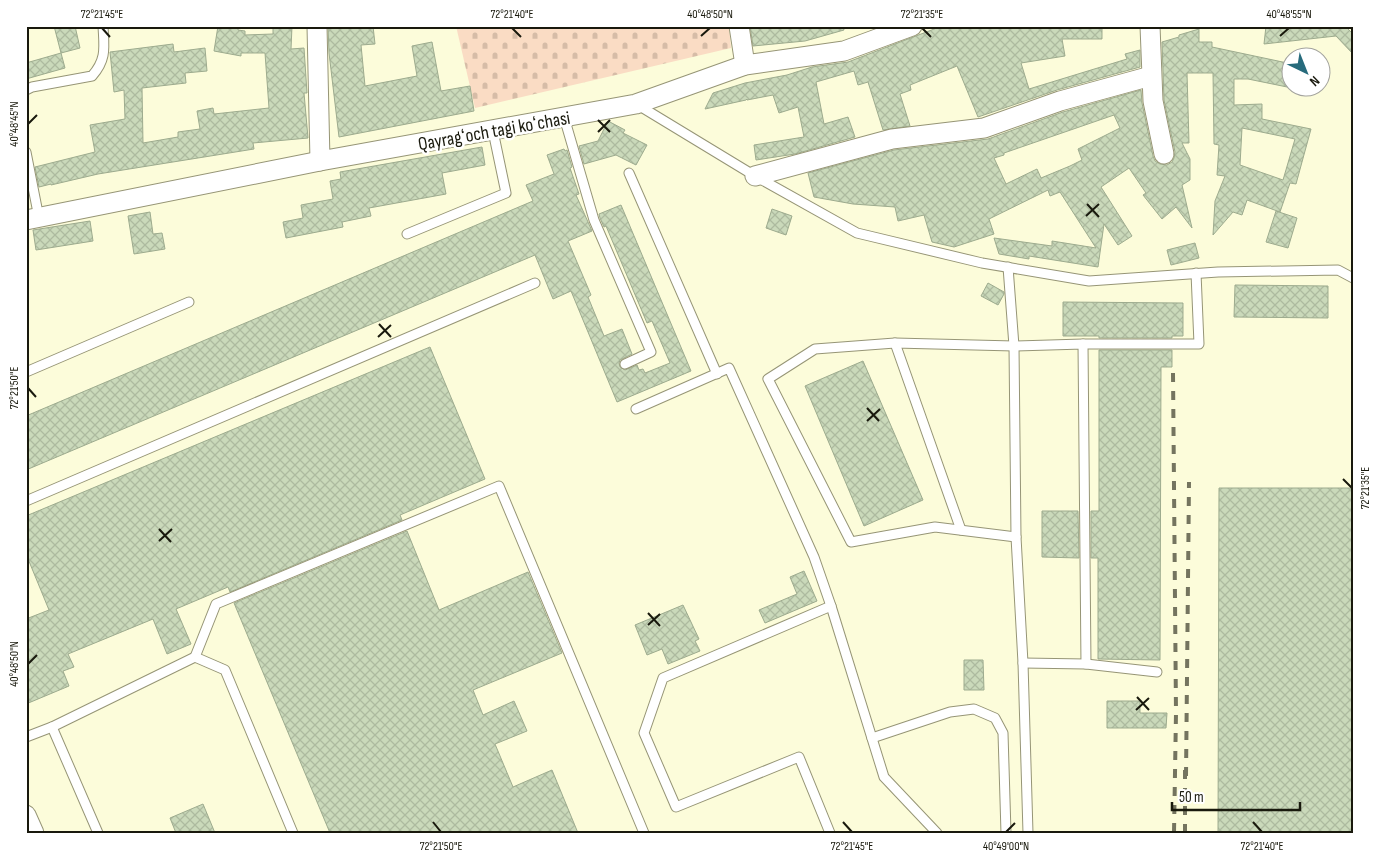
<svg xmlns="http://www.w3.org/2000/svg" width="1379" height="859" viewBox="0 0 1379 859" font-family="'Sofia Sans Condensed',sans-serif">
<style>
.cemetery{fill:url(#cemetery-stones)}
.building{fill:url(#building-cross-hatch);stroke:#9dab8e;fill-rule:evenodd}
.lines{fill:none;stroke-linecap:round;stroke-linejoin:round}
.service-casing{stroke:#969576;stroke-width:11}
.minor-casing{stroke:#969576;stroke-width:21}
.service{stroke:#fff;stroke-width:9}
.minor{stroke:#fff;stroke-width:19}
.rail{stroke:#74745f;stroke-width:4;stroke-dasharray:9 9;stroke-linecap:butt}
.ticks{fill:none;stroke:#19190d;stroke-width:2}
.labels{text-anchor:middle;stroke-width:5;stroke-linejoin:round;paint-order:stroke}
.street-label{font-size:19px;fill:#19190d;stroke:#fff}
.neatline{fill:none;stroke:#19190d;stroke-width:2}
.ticks-label{font-size:12px;text-anchor:middle;fill:#19190d}
</style>
<defs>
<pattern id="cemetery-stones" width="16" height="16" patternUnits="userSpaceOnUse" patternTransform="scale(1.25)"><rect width="16" height="16" fill="#fadcc4"/><path d="M2 7V4a2 2 0 0 1 4 0v3zM10 15v-3a2 2 0 0 1 4 0v3z" fill="#d6bca7"/></pattern>
<pattern id="building-cross-hatch" width="8" height="8" patternUnits="userSpaceOnUse" patternTransform="scale(1.25)"><rect width="8" height="8" fill="#cad9ba"/><path d="M0 0l8 8M0 8l8-8" fill="none" stroke="#adba9f"/></pattern>
</defs>
<rect width="100%" height="100%" fill="#fcfcda"/>
<!-- cemetery -->
<path class="cemetery" d="M456,26H729L731,48L475,108Z"/>
<!-- building -->
<g class="building">
<path d="M54,26H75L80,48L61,53Z"/>
<path d="M218,26H238V30L245,31V35L273,34V26H292L291,49L304,48L307,93H304L308,138L253,143L254,149L98,174L51,185V184L39,187L35,167L95,152L90,125L125,119L124,90L114,92L110,52L173,44L174,52L205,48L207,71L185,73L186,83L142,88L143,143L178,137V132L200,129L197,111L213,108L214,114L269,108L265,53H241V56L214,51Z"/>
<path d="M328,26H373L375,44L361,45L365,86L417,76L412,46L432,42L441,91L470,86L474,111L339,137L329,53Z"/>
<path d="M750,26H843L844,30L805,41L753,46Z"/>
<path d="M942,26H1102V39H1062L1065,56L1021,63L1029,89L1127,59L1125,54L1140,50V67L1057,90L978,117L957,66L910,85L911,90L900,94L910,126L883,130L868,82L858,85L854,71L816,82L824,124L848,117L855,137L795,154L756,160L754,145L804,137L798,107L779,113L773,95L747,100V99L746,100L705,109L713,93L745,83L787,75L812,67L848,62Z"/>
<path d="M1266,26H1345L1353,34V54L1336,36L1264,44Z"/>
<path d="M1199,29V42H1212V47L1292,64V88L1248,79H1234V105L1262,104V119L1311,129L1296,184L1290,183L1280,212L1247,200L1242,215L1233,212L1213,235L1215,201L1225,176L1217,175L1219,145L1214,144L1213,73H1187L1189,143H1182L1190,159V180L1182,185L1192,228L1176,207L1162,219L1143,195L1146,193L1129,168L1101,187L1132,236L1118,245L1104,224L1098,267L1029,256V259L999,254L994,238L1052,246V241L1096,248L1060,192L1050,196L1048,190L989,219L994,234L954,247L932,242L924,215L898,221L895,207L853,204L814,197L808,173L894,150L988,139L1063,112L1141,90L1142,103L1153,156L1155,161L1160,164L1167,165L1172,162L1174,158L1175,152L1164,100L1162,42L1179,37V35ZM1114,115L1120,128L1078,149L1082,160L1070,166L1041,178L1037,169L1006,184L994,158L1004,155V153ZM1242,128L1295,139L1283,180L1240,165Z"/>
<path d="M61,53L65,68L26,79V63Z"/>
<path d="M608,121L625,130L623,133L647,145L636,165L616,155L584,164L579,146L598,141Z"/>
<path d="M482,147L485,165L442,173L446,194L369,208L371,216L342,222L343,227L286,238L283,222L303,218L301,205L333,199L330,181L341,179L340,172Z"/>
<path d="M564,149L565,151L567,150L572,167L570,168L579,194L576,195L592,231L568,241L591,295L588,297L604,336L622,329L632,354L620,360L619,363L620,367L625,370L637,365L639,370L643,369L645,373L670,363L652,321L647,323L606,226L604,227L600,218L599,214L621,205L691,371L617,402L571,291L553,299L535,255L26,470V416L533,201L526,185L554,174L547,155Z"/>
<path d="M772,209L792,216L786,235L766,228Z"/>
<path d="M1276,211L1297,218L1288,248L1266,242Z"/>
<path d="M150,212L153,234L162,233L165,249L134,254L128,216Z"/>
<path d="M90,221L93,241L36,250L33,230Z"/>
<path d="M1195,243L1199,258L1171,265L1167,250Z"/>
<path d="M988,283L1004,292V294L998,305L981,296Z"/>
<path d="M1235,285L1328,286V318L1234,317Z"/>
<path d="M1063,302L1183,303V336H1172V338H1099V336H1063Z"/>
<path d="M430,347L485,479L400,515L402,520L230,592L228,587L176,609L191,644L167,654L153,619L68,654L74,667L63,671L69,686L26,704V619L49,610L26,554V516Z"/>
<path d="M1099,350H1172V367H1161L1160,660L1098,659V558H1091V511H1099Z"/>
<path d="M863,361L923,500L864,526L805,386Z"/>
<path d="M1219,488H1353V833H1218Z"/>
<path d="M1042,511H1078L1079,558L1042,557Z"/>
<path d="M407,531L439,610L528,572L562,653L473,690L483,715L514,701L527,731L495,744L513,787L552,770L578,833H330L234,603Z"/>
<path d="M804,571L817,601L765,623L759,610L797,594L790,577Z"/>
<path d="M683,605L699,639L695,641L700,651L668,664L662,649L647,655L635,625Z"/>
<path d="M964,660H983L984,690H964Z"/>
<path d="M1107,701H1140V713H1167L1166,728H1107Z"/>
<path d="M203,804L215,833H176L170,818Z"/>
</g>
<g class="lines">
<!-- service casing -->
<g class="service-casing">
<g id="service">
<path d="M26,90L32,87L92,76C107,59 104,47 103,26"/>
<path d="M638,105L755,176L857,233L982,263L1089,281L1218,272L1338,270L1353,278"/>
<path d="M564,117L594,220L651,352L625,364"/>
<path d="M26,152L39,218"/>
<path d="M629,173L717,374"/>
<path d="M407,234L506,193L493,131"/>
<path d="M1008,267L1014,346L1016,537L1023,663L1028,833"/>
<path d="M895,343L961,530"/>
<path d="M1083,344H1199L1196,273"/>
<path d="M26,372L189,302"/>
<path d="M636,409L729,368L814,557L831,606L663,678L644,733L676,807L799,757L830,833"/>
<path d="M26,501L535,283"/>
<path d="M1016,537L935,527L851,542L768,379L815,349L895,343L1014,346L1083,344L1086,664"/>
<path d="M831,606L884,777L937,833"/>
<path d="M195,657L216,604L499,486L644,833"/>
<path d="M1023,663L1086,664L1157,672"/>
<path d="M52,727L98,833"/>
<path d="M26,737L52,727L195,657L225,670L293,833"/>
<path d="M872,738L950,712L974,709L995,718L1003,733L1006,833"/>
</g>
</g>
<!-- minor casing -->
<g class="minor-casing">
<g id="minor">
<path d="M317,26L320,161L636,104L745,65L844,51L912,26"/>
<path d="M739,26L745,65"/>
<path d="M1150,26L1153,101L1164,154"/>
<path d="M755,176L892,139L984,128L1060,101L1151,76"/>
<path d="M26,220L320,161"/>
<path d="M26,815L34,833"/>
</g>
</g>
<!-- service -->
<use href="#service" class="service"/>
<!-- minor -->
<use href="#minor" class="minor"/>
<!-- rail -->
<g class="rail">
<path d="M1173,373L1176,713L1174,833"/>
<path d="M1185,770V833"/>
<path d="M1186,776L1189,482"/>
</g>
</g>
<!-- ticks -->
<path class="ticks" d="M102,28L110,37M512,28L521,37M922,28L931,37M701,36L710,28M1280,36L1289,28M598,120L610,132M28,124L37,115M598,132L610,120M1087,204L1099,217M1086,216L1099,204M379,324L391,337M378,337L391,325M28,388L36,397M867,408L879,421M867,421L880,409M1343,479L1352,488M159,529L171,542M159,541L172,529M648,613L660,626M648,625L660,614M28,664L37,655M1137,697L1149,710M1136,710L1149,698M433,822L441,832M843,822L852,832M1253,822L1262,832M1006,832L1015,823"/>
<g class="labels">
<!-- street labels -->
<g class="street-label">
<text transform="translate(494 130) rotate(-10)" y="7">Qayragʻoch tagi koʻchasi</text>
</g>
</g>
<!-- border -->
<rect width="1379" height="859" fill="none" stroke="#ffffff" stroke-width="55"/>
<!-- north arrow -->
<g transform="translate(1306 72) rotate(137)"><circle r="24" fill="#ffffff" stroke="#a3a39e"/>
<path d="M0-4L9 19L0 12L-9 19Z" fill="#276b7c"/>
<text y="-8" font-size="14" font-weight="bold" text-anchor="middle" fill="#19190d">N</text>
</g>
<!-- scale -->
<path d="M1172 802v8h128v-8" fill="none" stroke="#19190d" stroke-width="2.5"/>
<text x="1179" y="802" font-size="15" fill="#19190d" stroke="#ffffff" stroke-width="4" paint-order="stroke">50 m</text>
<rect x="28" y="28" width="1324" height="804" class="neatline"/>
<g class="ticks-label">
<text x="102" y="18">72°21'45"E</text>
<text x="512" y="18">72°21'40"E</text>
<text x="710" y="18">40°48'50"N</text>
<text x="922" y="18">72°21'35"E</text>
<text x="1289" y="18">40°48'55"N</text>
<text transform="translate(14 124) rotate(-90)" y="4">40°48'45"N</text>
<text transform="translate(14 388) rotate(-90)" y="4">72°21'50"E</text>
<text transform="translate(1365 488) rotate(-90)" y="4">72°21'35"E</text>
<text transform="translate(14 664) rotate(-90)" y="4">40°48'50"N</text>
<text x="441" y="850">72°21'50"E</text>
<text x="852" y="850">72°21'45"E</text>
<text x="1006" y="850">40°49'00"N</text>
<text x="1262" y="850">72°21'40"E</text>
</g>
</svg>
